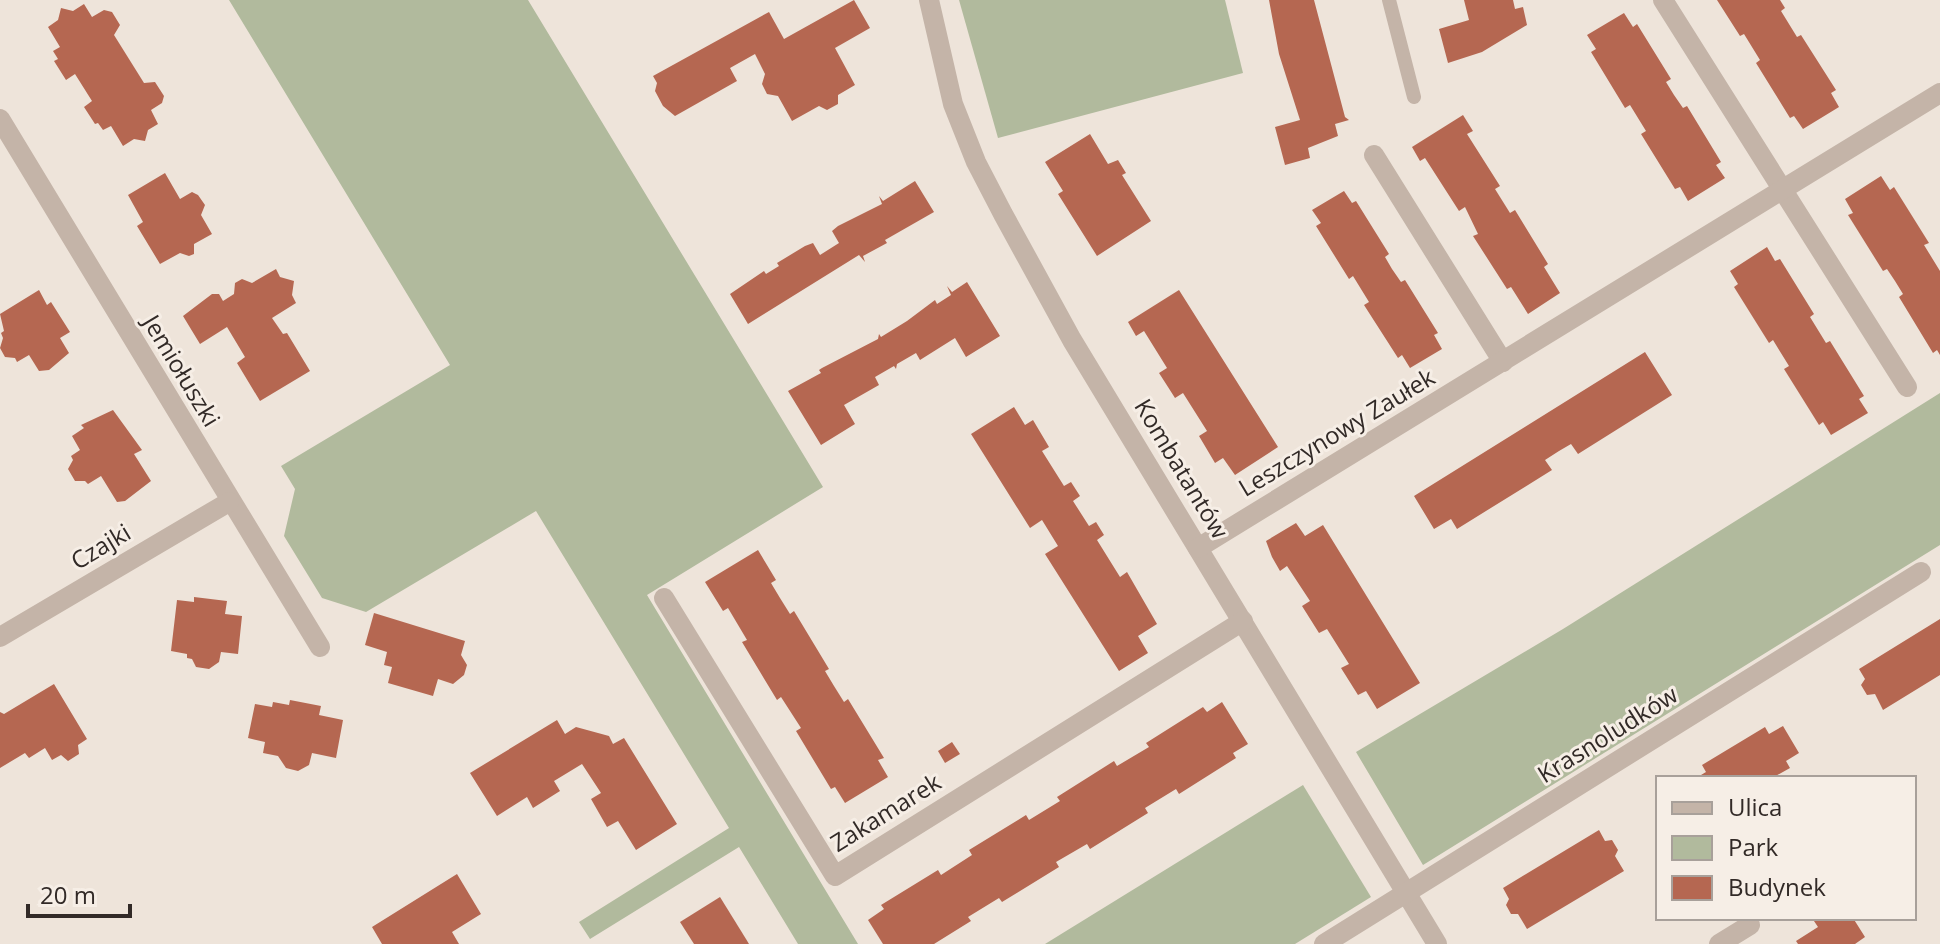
<svg xmlns="http://www.w3.org/2000/svg" width="1940" height="944" viewBox="0 0 1940 944" font-family="'Open Sans',sans-serif">
<style>
.green{fill:#b1ba9d}
.building{fill:#b56751}
.lines{fill:none;stroke-linecap:round;stroke-linejoin:round}
.service{stroke:#c4b4a8;stroke-width:14}
.minor{stroke:#c4b4a8;stroke-width:20}
.labels{text-anchor:middle;stroke-width:6;stroke-linejoin:round;paint-order:stroke}
.street-label{font-size:24px;fill:#322a27;stroke:#f6eee6}
</style>
<rect width="100%" height="100%" fill="#eee4da"/>
<!-- green -->
<g class="green">
<path d="M229,0H528L823,487L647,595L858,944H798L739,847L590,939L579,922L729,828L536,511L366,612L322,598L284,536L295,489L281,466L450,365Z"/>
<path d="M959,0H1225L1243,73L998,138Z"/>
<path d="M1940,393V545L1423,865L1356,752L1563,629Z"/>
<path d="M1303,785L1371,897L1295,944H1045Z"/>
</g>
<!-- building -->
<g class="building">
<path d="M854,0L870,28L835,48L855,85L838,95V104L827,110L819,106L792,121L778,96L767,94L762,84L765,74L755,54L730,68L737,81L675,116L663,106L655,91L657,83L653,76L769,12L784,39Z"/>
<path d="M1269,0H1314L1345,117L1349,120L1335,124L1338,136L1308,148L1310,158L1285,165L1275,127L1300,120L1279,54Z"/>
<path d="M1464,0H1513L1515,9L1523,7L1527,25L1482,52L1448,63L1439,29L1469,20Z"/>
<path d="M1717,0H1780L1785,8L1781,11L1797,37L1801,35L1836,90L1831,93L1839,107L1803,129L1794,116L1790,118L1756,63L1760,60L1744,34L1740,36Z"/>
<path d="M84,4L92,17L104,10L112,12L120,25L114,35L144,83L155,82L164,96L162,103L151,110L158,124L148,130L145,141L134,139L123,146L111,126L103,130L98,123L95,124L84,107L92,101L75,74L66,80L54,61L58,59L53,51L60,47L48,27L58,20L61,8L73,11Z"/>
<path d="M1624,13L1633,27L1637,24L1671,79L1666,82L1674,95L1683,108L1687,106L1721,162L1716,165L1725,178L1688,201L1680,187L1675,189L1641,134L1646,131L1630,105L1625,108L1591,52L1596,49L1587,35Z"/>
<path d="M1463,115L1473,131L1467,134L1500,186L1495,189L1510,213L1515,210L1548,264L1544,267L1560,293L1528,314L1511,287L1507,289L1473,236L1478,234L1465,207L1459,211L1425,158L1420,161L1412,147Z"/>
<path d="M1090,134L1108,164L1118,160L1126,173L1122,175L1151,221L1097,256L1058,194L1063,191L1045,162Z"/>
<path d="M165,173L180,199L192,192L198,195L205,205L201,215L212,234L194,244V254L189,256L180,253L160,264L137,226L143,222L128,195Z"/>
<path d="M1881,176L1890,190L1894,187L1929,243L1924,245L1940,271V355L1937,350L1933,353L1899,297L1903,294L1895,281L1887,269L1883,271L1848,215L1853,213L1845,199Z"/>
<path d="M915,181L934,212L885,240L887,243L863,256L865,262L859,255L748,324L730,294L764,271L766,274L779,266L777,263L805,246L813,243L820,255L839,243L832,231L838,226L882,204L879,196L883,201Z"/>
<path d="M1344,191L1352,203L1356,201L1389,254L1385,257L1392,269L1401,282L1405,280L1438,333L1434,335L1442,349L1410,368L1402,355L1398,358L1364,305L1369,302L1353,276L1349,279L1316,226L1321,223L1312,210Z"/>
<path d="M1767,247L1775,261L1780,259L1814,314L1810,317L1826,343L1830,341L1864,396L1859,399L1868,413L1831,435L1823,422L1819,425L1784,369L1789,366L1773,340L1769,343L1734,287L1738,284L1730,271Z"/>
<path d="M276,269L280,277L294,281L292,295L296,303L272,318L283,334L287,333L310,371L260,401L237,363L245,357L227,327L200,344L183,316L212,294H219L223,301L234,294L235,283L242,279L252,283Z"/>
<path d="M967,282L1000,336L966,357L955,338L920,360L916,353L897,364L896,369L894,366L875,377L879,385L844,405L855,424L821,445L788,391L821,373L819,370L822,368L878,339L879,334L881,337L907,321L935,300L937,304L951,295L947,286L952,292Z"/>
<path d="M39,290L47,305L51,302L70,332L60,338L69,353L49,370L39,371L29,355L17,362L15,358L5,357L0,348L3,338L1,333L4,331L0,314Z"/>
<path d="M1179,290L1278,447L1235,475L1223,458L1215,463L1199,436L1207,431L1183,393L1175,398L1168,387L1159,373L1167,368L1144,331L1136,336L1128,322Z"/>
<path d="M1645,352L1672,395L1578,454L1571,444L1559,451L1545,460L1552,470L1457,529L1451,519L1434,529L1414,496Z"/>
<path d="M1014,407L1025,425L1033,420L1049,447L1042,451L1064,486L1071,482L1080,496L1073,501L1089,526L1096,522L1104,535L1097,540L1120,577L1127,572L1157,624L1138,636L1148,653L1119,671L1045,554L1058,546L1042,520L1030,528L971,434Z"/>
<path d="M113,410L142,450L134,454L151,481L125,501L117,502L101,476L88,484L85,481H75L68,469L73,460L71,456L80,450L72,436L84,428L81,425Z"/>
<path d="M1296,523L1305,536L1323,525L1420,683L1377,709L1366,691L1358,695L1341,668L1349,664L1327,629L1319,633L1302,606L1310,601L1287,566L1280,571L1272,557L1266,541Z"/>
<path d="M758,550L776,580L771,583L780,598L790,614L794,611L829,669L825,671L834,686L844,702L848,699L884,758L878,760L888,777L845,803L835,787L831,789L796,731L801,728L781,697L777,700L742,642L747,640L728,608L723,611L705,582Z"/>
<path d="M194,597L227,601L225,614L242,616L238,654L221,652L219,662L209,669L196,667L192,659L187,658V654L171,651L177,600L194,602Z"/>
<path d="M374,613L465,641L461,655L467,665L464,675L453,684L438,679L433,696L388,683L392,667L384,665L387,652L365,645Z"/>
<path d="M1940,619V675L1883,710L1875,694L1867,695L1861,685L1865,679L1859,669Z"/>
<path d="M54,684L87,739L78,745L79,754L68,761L61,755L52,760L45,748L29,758L25,753L0,768V712L4,714Z"/>
<path d="M290,700L321,706L319,715L343,720L336,758L312,753L309,765L298,771L286,768L278,756L263,753L265,742L248,738L255,704L272,707L273,702L289,705Z"/>
<path d="M1222,702L1248,744L1233,753L1236,758L1179,794L1176,789L1145,808L1148,813L1090,849L1087,844L1056,862L1059,867L1002,902L999,898L968,917L971,921L934,944H883L868,920L884,909L881,905L938,870L941,875L972,855L969,850L1026,815L1029,820L1060,801L1057,797L1114,761L1117,766L1149,747L1146,743L1203,707L1207,712Z"/>
<path d="M557,720L565,734L576,727L609,736L613,744L624,738L677,824L636,850L618,821L607,827L591,799L601,793L582,764L554,781L560,791L533,808L527,797L497,816L470,773Z"/>
<path d="M1783,726L1799,753L1786,761L1790,768L1772,778H1696L1706,772L1702,765L1765,727L1769,734Z"/>
<path d="M952,742L960,754L945,763L938,751Z"/>
<path d="M1599,830L1605,841L1612,840L1618,850L1615,856L1624,871L1527,929L1518,914H1511L1506,905L1509,899L1503,888Z"/>
<path d="M457,874L481,914L452,932L459,944H382L372,927Z"/>
<path d="M720,897L746,939L749,944H694L680,922Z"/>
<path d="M1812,918H1853L1865,937L1855,944H1798L1796,941L1818,927Z"/>
</g>
<g class="lines">
<!-- service -->
<path class="service" d="M1389,0L1414,97"/>
<!-- minor -->
<g class="minor">
<path d="M929,0L953,104L976,162L1003,214L1072,340L1437,944"/>
<path d="M1663,0L1907,387"/>
<path d="M0,119L320,647"/>
<path d="M1374,155L1503,362"/>
<path d="M1198,548L1940,93"/>
<path d="M664,598L835,876L1243,621"/>
<path d="M0,637L229,502"/>
<path d="M1324,944L1921,572"/>
<path d="M1719,944L1750,925"/>
</g>
</g>
<g class="labels">
<!-- street labels -->
<g class="street-label">
<text transform="translate(181 371) rotate(59)" y="8">Jemiołuszki</text>
<text transform="translate(1337 433) rotate(-31)" y="8">Leszczynowy Zaułek</text>
<text transform="translate(1181 469) rotate(59)" y="8">Kombatantów</text>
<text transform="translate(101 547) rotate(-31)" y="8">Czajki</text>
<text transform="translate(1608 735) rotate(-32)" y="8">Krasnoludków</text>
<text transform="translate(886 813) rotate(-32)" y="8">Zakamarek</text>
</g>
</g>
<!-- legend -->
<rect x="1656" y="776" width="260" height="144" fill="#f6eee6" stroke="#a8a09a" stroke-width="2"/>
<rect x="1672" y="802" width="40" height="12" fill="#c4b4a8" stroke="#a8a09a" stroke-width="2"/>
<text x="1728" y="816" font-size="24" fill="#322a27">Ulica</text>
<rect x="1672" y="836" width="40" height="24" fill="#b1ba9d" stroke="#a8a09a" stroke-width="2"/>
<text x="1728" y="856" font-size="24" fill="#322a27">Park</text>
<rect x="1672" y="876" width="40" height="24" fill="#b56751" stroke="#a8a09a" stroke-width="2"/>
<text x="1728" y="896" font-size="24" fill="#322a27">Budynek</text>
<!-- scale -->
<path d="M28 904v12h102v-12" fill="none" stroke="#322a27" stroke-width="4"/>
<text x="40" y="904" font-size="24" fill="#322a27" stroke="#f6eee6" stroke-width="6" paint-order="stroke">20 m</text>
</svg>
